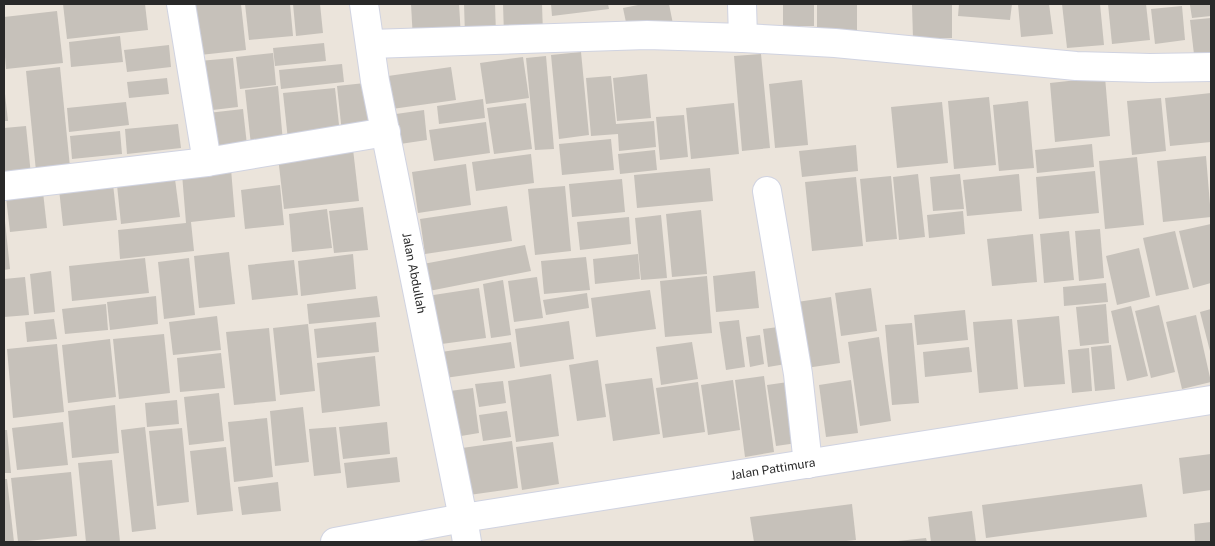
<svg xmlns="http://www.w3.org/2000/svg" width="1215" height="546" viewBox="0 0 1215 546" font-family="'Public Sans',sans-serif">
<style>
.building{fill:#c6c1ba}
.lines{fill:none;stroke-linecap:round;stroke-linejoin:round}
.street-casing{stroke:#d0d3e1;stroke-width:30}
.secondary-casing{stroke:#d0d3e1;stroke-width:30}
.street{stroke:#fff;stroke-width:28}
.secondary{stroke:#fff;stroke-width:28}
.labels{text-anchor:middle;stroke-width:4.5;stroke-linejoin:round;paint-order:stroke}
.street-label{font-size:12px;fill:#292929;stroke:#fff}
</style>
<rect width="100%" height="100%" fill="#ebe4db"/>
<!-- building -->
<g class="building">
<path d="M63,4H145L148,30L67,39Z"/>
<path d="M194,4H241L246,50L200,55Z"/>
<path d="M245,4H290L293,36L249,40Z"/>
<path d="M293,4H320L323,33L296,36Z"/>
<path d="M411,4H459L461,37L413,40Z"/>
<path d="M464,4H495L496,34L465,36Z"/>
<path d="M503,4H542L543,34L504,36Z"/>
<path d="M551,4H608L609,9L552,16Z"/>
<path d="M643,4H669L673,24L628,32L623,8Z"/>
<rect x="817" y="4" width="40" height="28"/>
<path d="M912,4H952V38L913,39Z"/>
<path d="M959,4H1012L1010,20L958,16Z"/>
<path d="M1018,4H1049L1053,34L1021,37Z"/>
<path d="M1062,4H1100L1104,45L1067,48Z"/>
<path d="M1108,4H1146L1150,40L1112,44Z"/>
<path d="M1199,4H1211V16L1192,18L1190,5Z"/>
<rect x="783" y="5" width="31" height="21"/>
<path d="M1182,6L1185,40L1155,44L1151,9Z"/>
<path d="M57,11L63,63L6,69L4,45V17Z"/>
<path d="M1211,18V61L1195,63L1190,20Z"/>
<path d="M120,36L123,62L71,67L69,42Z"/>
<path d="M324,43L326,61L275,66L273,48Z"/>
<path d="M169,45L171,67L127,72L124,50Z"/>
<path d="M581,52L589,135L559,139L551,55Z"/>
<path d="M273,53L276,85L240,89L236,57Z"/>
<path d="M761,54L770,148L742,151L734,56Z"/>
<path d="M546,56L554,149L535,150L526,58Z"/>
<path d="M523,57L529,98L486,104L480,63Z"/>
<path d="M233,58L238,107L204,111L199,61Z"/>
<path d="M342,64L344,82L281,89L279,70Z"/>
<path d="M60,67L70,167L36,171L26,71Z"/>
<path d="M451,67L456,100L392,109L388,76Z"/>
<path d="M647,74L651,118L617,121L613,78Z"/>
<path d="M611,76L616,124L654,121L656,147L619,151L618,134L591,136L586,78Z"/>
<path d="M1105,77L1110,136L1055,142L1050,83Z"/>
<path d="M167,78L169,94L129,98L127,82Z"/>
<path d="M802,80L808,145L775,148L769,84Z"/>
<path d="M365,83L370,130L342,133L337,86Z"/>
<path d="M278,86L283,142L251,145L245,90Z"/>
<path d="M335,88L340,134L288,140L283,93Z"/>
<path d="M1211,93V142L1170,146L1165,98Z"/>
<path d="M4,94H5L8,121H4Z"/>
<path d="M989,97L996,165L954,169L948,101Z"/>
<path d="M1161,98L1166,151L1132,155L1127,101Z"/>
<path d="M483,99L485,118L439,124L437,106Z"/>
<path d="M1028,101L1034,168L999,171L993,105Z"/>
<path d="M126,102L129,125L69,132L67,108Z"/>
<path d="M942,102L948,163L897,168L891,107Z"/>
<path d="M526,103L532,149L494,154L487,108Z"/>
<path d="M734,103L739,154L691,159L686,108Z"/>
<path d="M243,109L247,145L212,149L208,113Z"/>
<path d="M424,110L427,140L400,144L396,114Z"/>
<path d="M684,115L688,157L660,160L656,117Z"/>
<path d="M486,122L490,153L434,161L429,130Z"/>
<path d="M178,124L181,148L127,154L125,129Z"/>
<path d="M26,126L31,175L4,178V128Z"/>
<path d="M120,131L122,154L72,159L70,136Z"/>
<path d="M611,139L614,170L562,175L559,144Z"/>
<path d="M1092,144L1094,167L1037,173L1035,150Z"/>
<path d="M856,145L858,171L802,177L799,151Z"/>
<path d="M353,149L359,201L284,209L278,157Z"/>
<path d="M655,150L657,170L620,174L618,154Z"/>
<path d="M531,154L534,183L476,191L472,162Z"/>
<path d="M1206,156L1211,217L1163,222L1157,161Z"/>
<path d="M1137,157L1144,225L1105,229L1099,161Z"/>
<path d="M466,164L471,205L418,213L412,172Z"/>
<path d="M710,168L713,201L637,208L634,175Z"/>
<path d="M231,169L235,217L191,222L194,251L120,259L118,230L186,223L182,174Z"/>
<path d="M1095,171L1099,213L1039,219L1036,177Z"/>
<path d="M918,174L925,237L899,240L893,177Z"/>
<path d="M960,174L964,209L933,211L930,177Z"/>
<path d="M1019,174L1022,211L967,216L963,180Z"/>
<path d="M891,176L897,239L866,242L860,179Z"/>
<path d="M856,177L863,246L812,251L805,182Z"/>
<path d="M175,179L180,217L121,224L117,185Z"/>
<path d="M622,179L625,212L572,217L569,184Z"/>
<path d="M113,184L117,220L63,226L59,189Z"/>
<path d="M280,185L284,225L245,229L241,190Z"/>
<path d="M565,186L571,251L535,255L528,189Z"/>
<path d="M43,192L47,228L10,232L6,197Z"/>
<path d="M507,206L512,241L425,254L420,219Z"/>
<path d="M363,207L368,250L334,253L329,211Z"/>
<path d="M327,209L332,248L292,252L289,214Z"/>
<path d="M701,210L707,274L672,277L666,214Z"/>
<path d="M963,211L965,234L929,238L927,215Z"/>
<path d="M661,215L667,278L641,280L635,218Z"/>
<path d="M629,217L631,244L580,250L577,222Z"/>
<path d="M5,221L10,269L4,270V222Z"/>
<path d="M1211,224V283L1193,288L1179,231Z"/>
<path d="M1100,229L1104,278L1079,281L1075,231Z"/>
<path d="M1069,231L1074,280L1044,283L1040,234Z"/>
<path d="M1175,231L1189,289L1156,296L1143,238Z"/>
<path d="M1033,234L1037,282L992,286L987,239Z"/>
<path d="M525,245L531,271L429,291L423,264Z"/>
<path d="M1139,248L1150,297L1117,305L1106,256Z"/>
<path d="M229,252L235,304L199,308L194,256Z"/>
<path d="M353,254L356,289L301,296L298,261Z"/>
<path d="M638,254L640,279L595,284L593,259Z"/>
<path d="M586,257L590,290L544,294L541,261Z"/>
<path d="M145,258L149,293L72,301L69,266Z"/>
<path d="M189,258L195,315L164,319L158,262Z"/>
<path d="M294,260L298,295L252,300L248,265Z"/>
<path d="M51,271L55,312L34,314L30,274Z"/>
<path d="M755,271L759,308L716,312L713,276Z"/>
<path d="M707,276L712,333L665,337L660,281Z"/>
<path d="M25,277L29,315L4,317V279Z"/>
<path d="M537,277L543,318L514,322L508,281Z"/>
<path d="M503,280L511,335L491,338L483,284Z"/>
<path d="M1106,283L1108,302L1064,306L1063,287Z"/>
<path d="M479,288L486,338L434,345L427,296Z"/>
<path d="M871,288L877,331L841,336L835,293Z"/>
<path d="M650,290L656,329L596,337L591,298Z"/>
<path d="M587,293L589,308L546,315L543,300Z"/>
<path d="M156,296L158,324L110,330L107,302Z"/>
<path d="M377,296L380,317L309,324L307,304Z"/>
<path d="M831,297L840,363L806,368L797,302Z"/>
<path d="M106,304L108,330L65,334L62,309Z"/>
<path d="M1106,304L1109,343L1080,346L1076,307Z"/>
<path d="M1159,305L1175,372L1151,378L1135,311Z"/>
<path d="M1131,306L1148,376L1127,381L1111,311Z"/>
<path d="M1211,309V355L1200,312Z"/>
<path d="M965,310L968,340L917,345L914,315Z"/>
<path d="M1196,315L1211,382L1182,389L1166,322Z"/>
<path d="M217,316L221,350L173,355L169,322Z"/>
<path d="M1059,316L1065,384L1024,387L1017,320Z"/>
<path d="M54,319L57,339L27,342L25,322Z"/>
<path d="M1012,319L1018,389L979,393L973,322Z"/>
<path d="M739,320L745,367L726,370L719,322Z"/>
<path d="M569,321L574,359L520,367L515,329Z"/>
<path d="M376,322L379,352L317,358L314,329Z"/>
<path d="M912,323L919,403L892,405L885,325Z"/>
<path d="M308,324L315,391L280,395L273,328Z"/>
<path d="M786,326L792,363L768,367L763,329Z"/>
<path d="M269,328L276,401L234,405L226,332Z"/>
<path d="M164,334L170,393L119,399L113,339Z"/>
<path d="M760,335L764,364L750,367L746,337Z"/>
<path d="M879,337L891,421L860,426L848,342Z"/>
<path d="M110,339L116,397L68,403L62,345Z"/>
<path d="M511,342L515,368L445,378L441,352Z"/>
<path d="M692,342L698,379L661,385L656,347Z"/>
<path d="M57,344L64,412L13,418L7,349Z"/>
<path d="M1111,345L1115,389L1095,391L1091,347Z"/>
<path d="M969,347L972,372L925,377L923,352Z"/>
<path d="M1089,348L1092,391L1072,393L1068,350Z"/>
<path d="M221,353L225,388L180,392L177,358Z"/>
<path d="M375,356L380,406L322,413L317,363Z"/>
<path d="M598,360L606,417L577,421L569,365Z"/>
<path d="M551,374L559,436L516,442L508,381Z"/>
<path d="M764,376L774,452L745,457L735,380Z"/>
<path d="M652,378L660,434L613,441L605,384Z"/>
<path d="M733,380L740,430L708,435L701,385Z"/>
<path d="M851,380L858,433L826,437L819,385Z"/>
<path d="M503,381L506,403L479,407L475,384Z"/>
<path d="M795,381L804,442L776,446L767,385Z"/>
<path d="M698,382L705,432L663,438L656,388Z"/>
<path d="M473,388L479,433L449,438L442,392Z"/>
<path d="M219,393L224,441L189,445L184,397Z"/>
<path d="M177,400L179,424L147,427L145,403Z"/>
<path d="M115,405L119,453L72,458L68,411Z"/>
<path d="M303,407L309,462L275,466L270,411Z"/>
<path d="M507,411L511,437L483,441L479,415Z"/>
<path d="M267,418L273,477L234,482L228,422Z"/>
<path d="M63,422L68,465L17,470L12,428Z"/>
<path d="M387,422L390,454L343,459L339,427Z"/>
<path d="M145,427L156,529L132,532L121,430Z"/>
<path d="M336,427L341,473L314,476L309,429Z"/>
<path d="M182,428L189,502L157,506L149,431Z"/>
<path d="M4,430H7L11,473H4Z"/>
<path d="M512,441L518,488L462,496L455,449Z"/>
<path d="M553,442L559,484L522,490L516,447Z"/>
<path d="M226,447L233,511L197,515L190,451Z"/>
<path d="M1211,454V490L1183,494L1179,458Z"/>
<path d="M397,457L400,482L347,488L344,463Z"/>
<path d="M112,460L120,542H86L78,463Z"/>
<path d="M71,472L77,536L18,542L11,478Z"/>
<path d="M4,479H7L14,542H4Z"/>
<path d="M278,482L281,511L242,515L238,487Z"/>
<path d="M1142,484L1147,517L986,538L982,505Z"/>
<path d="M852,504L856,540L836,542H754L750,517Z"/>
<path d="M972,511L976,542H931L928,517Z"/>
<path d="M1211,522V542H1195L1194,524Z"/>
<path d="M926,538L927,542H898V541Z"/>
</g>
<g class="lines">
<!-- street casing -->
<g class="street-casing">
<g id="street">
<path d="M181,4L207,162"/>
<path d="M742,4L743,38"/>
<path d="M370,44L647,35L743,38L835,43L1076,66L1150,68L1211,67"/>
<path d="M4,186L207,162L386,132"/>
<path d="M767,191L798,374L808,464"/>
</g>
</g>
<!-- secondary casing -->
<g class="secondary-casing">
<g id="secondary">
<path d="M364,4L375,81L463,518L467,542"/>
<path d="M335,542L463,518L1211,400"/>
</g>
</g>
<!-- street -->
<use href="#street" class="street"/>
<!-- secondary -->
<use href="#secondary" class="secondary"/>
</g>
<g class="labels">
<!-- street labels -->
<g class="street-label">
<text transform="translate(414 273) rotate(79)" y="4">Jalan Abdullah</text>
<text transform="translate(773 469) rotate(-9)" y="4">Jalan Pattimura</text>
</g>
</g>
<!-- border -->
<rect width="1215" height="546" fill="none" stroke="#292929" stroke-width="10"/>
</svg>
